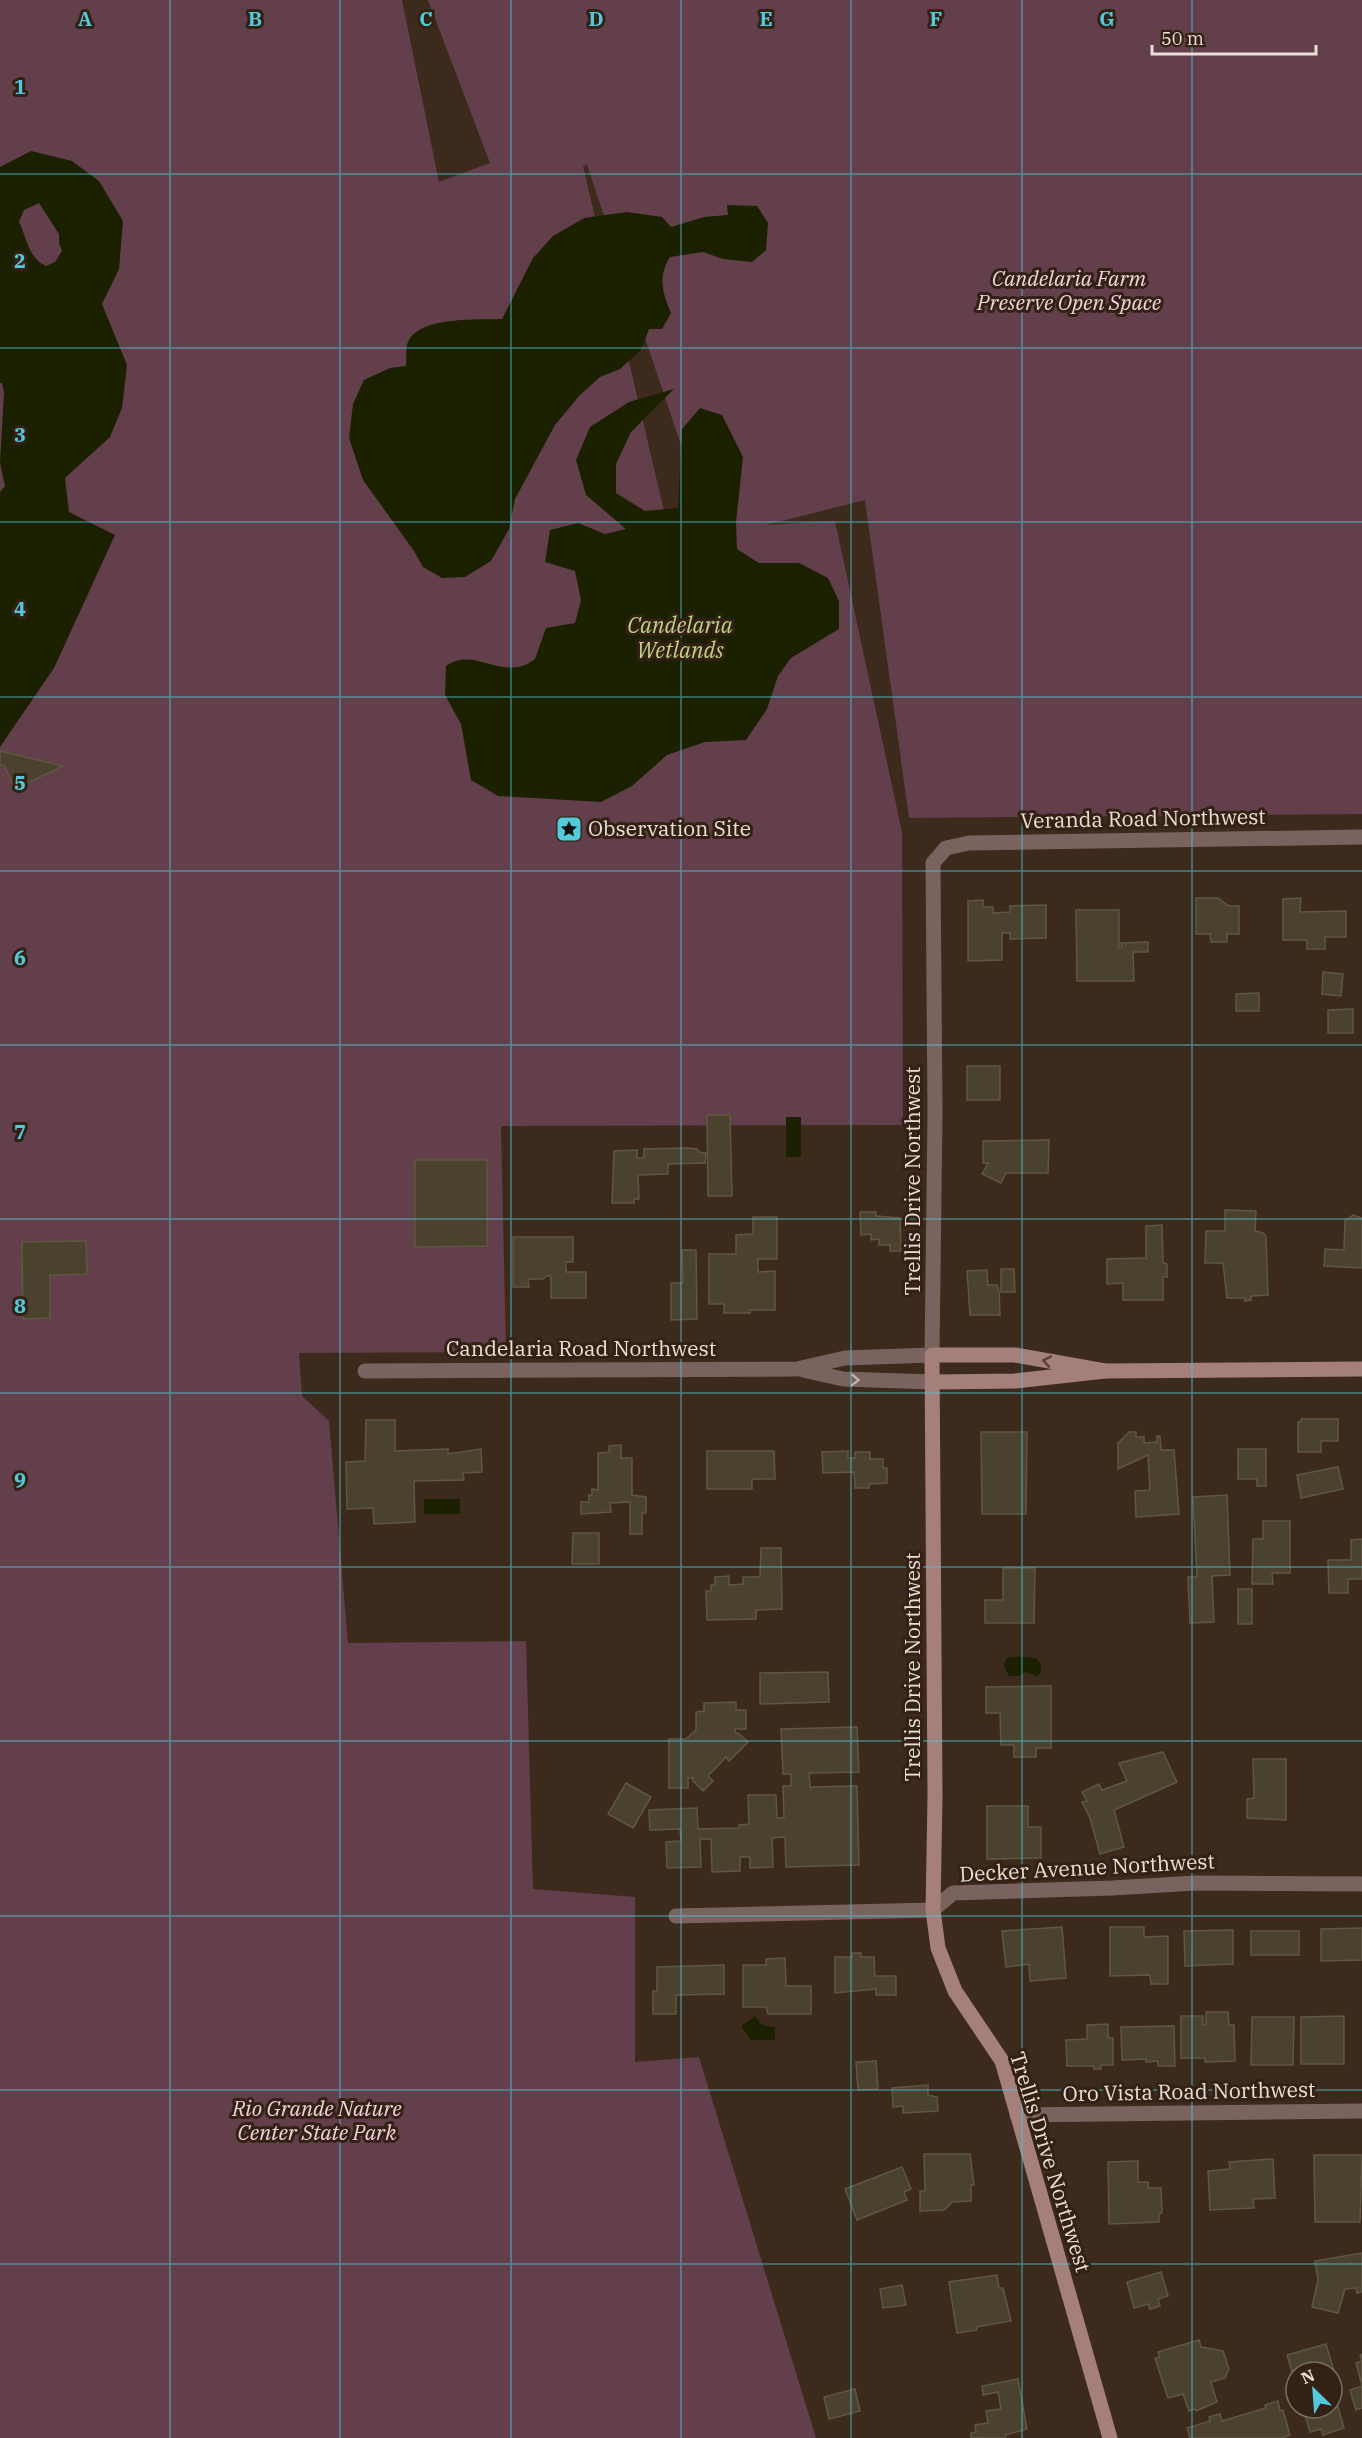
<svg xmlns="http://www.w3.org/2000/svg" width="1362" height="2438" viewBox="0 0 1362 2438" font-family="'IBM Plex Serif',serif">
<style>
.green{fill:#623f4b;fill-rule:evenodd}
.water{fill:#1b2000;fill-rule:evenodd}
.building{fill:#4a422d;stroke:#605742;stroke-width:1.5}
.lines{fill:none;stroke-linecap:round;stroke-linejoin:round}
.street{stroke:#7a625f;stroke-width:15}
.secondary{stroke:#a57f7a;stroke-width:15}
.oneway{stroke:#5a4238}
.oneway2{stroke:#c3b3ac}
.grid{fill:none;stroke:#53cadc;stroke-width:1.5;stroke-opacity:0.55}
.labels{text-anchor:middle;stroke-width:6;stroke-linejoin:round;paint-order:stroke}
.park-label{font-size:21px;font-style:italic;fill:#f5d3de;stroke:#322114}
.street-label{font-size:21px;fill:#eadfd6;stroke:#322114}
.poi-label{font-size:21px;fill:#eadfd6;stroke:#322114;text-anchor:start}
.water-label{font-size:22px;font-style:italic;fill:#c2d286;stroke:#322114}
.grid-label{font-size:20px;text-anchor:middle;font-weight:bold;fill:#53cadc;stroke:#322114;stroke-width:6;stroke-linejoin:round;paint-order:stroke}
</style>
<rect width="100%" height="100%" fill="#3c2a1d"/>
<!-- green -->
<path class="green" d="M0,0H402L439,182L490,163L428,0H1362V814L909,818L865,500L766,525L835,521L902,832L903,1125L501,1126L506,1352L299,1353L302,1396L329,1421L348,1643L526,1641L533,1889L635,1897V2062L699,2057L816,2438H0ZM587,165L709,529L669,532L583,166Z"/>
<!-- water -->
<g class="water">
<path d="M31,151L72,161L99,181L123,221L119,269L102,304L127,365L122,408L110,437L65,478L69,512L115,535L54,668L0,747V492L5,486L0,463L4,392L2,383H0V167ZM39,203L59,234V243L62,251L55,262L46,266C28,258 27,238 19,222L24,210Z"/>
<path d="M727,205L757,206L768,223L766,250L752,262L723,259L703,252L670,257C658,276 662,292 671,313L662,329H649L641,350L620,369L600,377L580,395L555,425L515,499L509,529L491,561L465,577L442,578L423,567L414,551L363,480L349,438L353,404L364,380L390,368L406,366C407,359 405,348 408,342C419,316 478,320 502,319L533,258L553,236L584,218L627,212L662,217L671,227L704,217L728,215Z"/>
<path d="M674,389L631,432L616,464V493L645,511L678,508L682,429L700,408L722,415L743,457L736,523L737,549L759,563H799L828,578L839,601V629L791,658L778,676L767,709L746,740L705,742L667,755L632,786L601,802L498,796L471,780L461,724L445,695L446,666C471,648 495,674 522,666C526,665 531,662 535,659L546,628L575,623L581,600L575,571L545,562L550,530L578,523L605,534L626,529L586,495L576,460L590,427L629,402Z"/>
<rect x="786" y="1117" width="15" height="40"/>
<rect x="424" y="1499" width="36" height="15"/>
<path d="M1010,1657C1023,1657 1044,1653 1041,1672L1037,1676L1025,1672L1020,1676H1009L1004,1666L1006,1659Z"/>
<path d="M755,2016C762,2025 762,2027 775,2027V2040H751L741,2026Z"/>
</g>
<!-- building -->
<g class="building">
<path d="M0,751L63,766L15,789L4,765H0Z"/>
<path d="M1196,898H1218L1229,906H1239V934H1227V942H1211L1210,934H1196Z"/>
<path d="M1301,898L1300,912L1346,911V937H1325V949H1307V940H1283V899Z"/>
<path d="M983,900V907H993V913L1010,912V906L1046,905V938L1010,939V933H1002V960L968,961V901Z"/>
<path d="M1076,910H1119V948L1122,947L1121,943L1148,942V952H1133L1134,981H1077Z"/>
<path d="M1323,972L1343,974L1341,996L1322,994Z"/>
<path d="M1259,993V1011H1236V994Z"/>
<path d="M1353,1009V1033H1328V1010Z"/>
<rect x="967" y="1066" width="33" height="34"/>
<path d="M707,1115H730L732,1196H708Z"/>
<path d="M1049,1140L1048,1173H1006L1001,1183L982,1174L988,1163H983V1141Z"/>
<path d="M688,1148L697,1149L699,1152L706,1153L705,1163L668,1164V1174L638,1175L639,1199H634V1203H612L614,1151L637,1150V1158H644V1149Z"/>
<path d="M415,1160H487V1246L415,1247Z"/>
<path d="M1225,1210L1256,1211L1255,1231L1263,1233L1266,1236L1268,1295L1251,1296V1300L1245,1301V1298H1227L1223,1263H1205L1206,1231H1225Z"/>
<path d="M860,1212H876V1216L900,1218L901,1251H890V1245H879V1239L871,1240V1234L861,1235Z"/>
<path d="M1353,1215L1362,1218V1268L1324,1266L1325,1249L1344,1250L1345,1221Z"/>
<path d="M753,1217H777V1259H758V1272L775,1271V1310H750V1313H724V1304H709V1254H736V1235L753,1234Z"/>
<path d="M1162,1225L1163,1263L1167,1264V1277H1163V1300H1123V1283L1107,1284V1259L1146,1258V1226Z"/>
<path d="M513,1237H573V1262H566V1272H586V1298H551V1276H546L543,1279H528L529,1287H513Z"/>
<path d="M86,1241L87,1274L50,1275V1318L23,1319L22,1242Z"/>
<path d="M682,1250H696L697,1319L671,1320V1283H683Z"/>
<path d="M1001,1269H1014L1015,1292H1001Z"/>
<path d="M987,1270L988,1285H997L999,1291L1000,1315H970L967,1271Z"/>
<path d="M1301,1419H1338V1441H1321V1452H1298V1422H1301Z"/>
<path d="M366,1420H395V1451L448,1449V1454L481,1449L482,1472L463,1473L464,1480L414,1481L415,1522L374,1524L373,1508L347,1509L346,1462L365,1461Z"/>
<path d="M981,1432H1027L1026,1514H982Z"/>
<path d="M1129,1432H1136V1437H1144V1443L1157,1442V1436H1160L1161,1450H1174L1179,1514L1136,1517L1135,1491L1150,1490L1148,1455L1118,1469V1443Z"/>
<path d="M621,1445V1458H632V1495L646,1497V1513H642V1534H630V1502L610,1503L611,1512L581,1514V1502H589V1495H592V1489L598,1490V1453L609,1452V1446Z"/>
<path d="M1238,1449H1266V1486H1257V1479H1238Z"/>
<path d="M707,1451H774L775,1479H752V1489H707Z"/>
<path d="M848,1451V1458H855V1452H870V1459H883V1468H887V1483L869,1484V1488H855L854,1472L823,1473L822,1452Z"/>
<path d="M1338,1467L1343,1489L1301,1498L1297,1475Z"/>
<path d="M1227,1495L1230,1575L1212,1576L1214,1622L1190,1623L1188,1577H1197L1193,1497Z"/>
<path d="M1263,1521H1290V1573H1272L1273,1584H1252L1253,1539H1263Z"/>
<path d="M573,1533H599V1564H572Z"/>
<path d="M1362,1539V1579H1348V1593H1329L1328,1560H1351V1540Z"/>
<path d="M761,1548H781L782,1609L756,1610V1619L707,1620L706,1591H711V1585H715V1577L729,1576V1585L743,1584V1577H760Z"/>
<path d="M1003,1568H1035L1034,1623H985V1600H1003Z"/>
<rect x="1238" y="1589" width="14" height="35"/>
<path d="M828,1672L829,1702L760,1704V1673Z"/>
<path d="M1051,1686V1748H1036V1757H1014V1745H1001L1000,1713H986V1687Z"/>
<path d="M736,1702V1710H746V1729H735V1733H738L748,1742L729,1761L726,1757L708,1776L713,1781L703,1791L693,1781V1778H688V1788H669V1739H686L696,1730V1712L704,1711V1703Z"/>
<path d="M857,1727L859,1772L809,1773L810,1787L857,1786L859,1865L786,1867L785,1837L772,1838L773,1867L750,1868V1857H740V1871L712,1872L711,1839H700L701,1867L667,1868L666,1842L681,1841L680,1829L650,1830L649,1810L697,1808L698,1829L739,1828V1825L749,1824L748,1795H776L777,1818H784L783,1786H791V1774H783L781,1729Z"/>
<path d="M1163,1752L1177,1782L1114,1810L1124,1847L1100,1854L1090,1818L1082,1802L1087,1801L1082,1792L1099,1784L1102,1790L1127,1781L1119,1763Z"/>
<path d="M1253,1759H1286V1820L1247,1818V1799L1254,1798Z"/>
<path d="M626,1783L651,1797L633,1828L608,1814Z"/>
<path d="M987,1806H1028V1827H1041V1858L987,1859Z"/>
<path d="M1062,1927L1066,1978L1030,1981L1029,1964L1006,1967L1002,1931Z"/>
<path d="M1110,1927H1144V1937L1168,1936V1984H1151L1150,1975L1110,1976Z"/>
<path d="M1362,1928V1960L1321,1961V1929Z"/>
<path d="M1233,1930V1964L1185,1966L1184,1931Z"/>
<rect x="1251" y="1931" width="48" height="24"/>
<path d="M852,1953H861V1957H874L875,1976H896V1995H876V1989L835,1993V1957H852Z"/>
<path d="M785,1958L786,1986H811V2014H768L766,2007H743V1965H766V1959Z"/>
<path d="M724,1965V1994L676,1995V2014H653V1991H657V1967Z"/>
<path d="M1206,2012H1228L1229,2025H1234L1235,2061L1205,2062V2058H1181V2016H1203V2025H1206Z"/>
<path d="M1344,2016V2064H1301V2017Z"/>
<path d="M1252,2017H1294L1293,2065H1251Z"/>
<path d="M1108,2024V2038H1113V2065H1101V2069H1094V2066H1067L1066,2040L1087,2039V2025Z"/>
<path d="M1174,2026L1175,2066H1158V2061L1146,2062V2059L1122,2060L1121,2027Z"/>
<path d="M876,2061L878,2089L858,2090L856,2062Z"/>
<path d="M928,2085V2095L937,2097L938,2111L903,2113V2106L893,2107L892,2088Z"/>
<path d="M924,2154H970L974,2185H971V2201L952,2202L944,2210L920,2211V2191H925Z"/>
<path d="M1314,2155H1362L1360,2222H1315Z"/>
<path d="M1273,2159L1275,2198L1253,2199L1254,2208L1210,2210L1208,2171L1230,2169L1229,2162Z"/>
<path d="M1138,2161V2182H1148V2188H1161L1162,2213L1159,2214V2222L1109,2224L1108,2162Z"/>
<path d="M902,2167L911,2189L904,2192L907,2200L857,2220L845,2189Z"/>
<path d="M1362,2253V2292L1357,2293L1356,2288L1345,2289L1338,2313L1312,2307L1318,2280L1315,2261Z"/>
<path d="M1161,2272L1168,2296L1158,2299L1160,2306L1150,2309L1148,2304L1134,2308L1127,2282Z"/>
<path d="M997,2275L999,2288H1003L1011,2321L976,2327L977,2330L957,2333L949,2282Z"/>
<path d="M902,2285L906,2305L883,2308L880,2289Z"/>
<path d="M1199,2340L1201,2347L1223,2351L1229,2369L1225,2378L1211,2382L1217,2402L1196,2411L1195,2409L1189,2411L1183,2394L1168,2398L1155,2358L1160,2357L1158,2352Z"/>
<path d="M1326,2344L1340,2391L1334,2393L1344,2428L1323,2435L1321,2429L1310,2432L1303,2408H1332V2372H1296V2385L1287,2355Z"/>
<path d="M1362,2354V2385L1356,2363L1362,2361L1360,2355Z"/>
<path d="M1018,2379L1027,2429L1005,2435L1006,2438H971V2433L976,2432L975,2425L988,2423L986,2411L1001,2409L998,2392L983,2395L982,2386Z"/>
<path d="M1362,2386V2408L1356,2410L1350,2390Z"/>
<path d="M855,2389L860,2411L829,2419L824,2397Z"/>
<path d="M1278,2401L1280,2411L1283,2410L1290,2435L1282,2438H1190L1187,2428L1210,2421L1209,2417L1220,2414L1222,2421L1266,2408L1265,2405Z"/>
</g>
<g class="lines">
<!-- street -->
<g class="street">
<path d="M803,1370L843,1379L933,1382"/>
<path d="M365,1371L797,1369L845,1358L932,1355L935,1113L933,863L946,848L969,843L1362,837"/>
<path d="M676,1916L933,1910L953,1893L1112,1888L1196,1883L1362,1884"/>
<path d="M1017,2115L1362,2111"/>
</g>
<!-- secondary -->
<g class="secondary">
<path d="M1105,1371L1015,1355H932L935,1796L933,1910L938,1948L955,1991L1002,2061L1110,2438"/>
<path d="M933,1382L1015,1381L1105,1371L1362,1369"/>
</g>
</g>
<!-- one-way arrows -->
<defs><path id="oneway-chevron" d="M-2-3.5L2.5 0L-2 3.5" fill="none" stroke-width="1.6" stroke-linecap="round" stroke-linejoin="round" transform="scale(1.5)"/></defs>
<use class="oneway" href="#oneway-chevron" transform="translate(1047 1361) rotate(-170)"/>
<use class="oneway2" href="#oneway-chevron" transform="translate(855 1380) rotate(2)"/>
<!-- grid -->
<path class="grid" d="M170,0V2438M340,0V2438M511,0V2438M681,0V2438M851,0V2438M1022,0V2438M1192,0V2438M0,174H1362M0,348H1362M0,522H1362M0,697H1362M0,871H1362M0,1045H1362M0,1219H1362M0,1393H1362M0,1567H1362M0,1741H1362M0,1916H1362M0,2090H1362M0,2264H1362"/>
<!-- icons -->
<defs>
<g id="sight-square" transform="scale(1.35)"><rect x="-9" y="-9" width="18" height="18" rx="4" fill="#53cadc" stroke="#322114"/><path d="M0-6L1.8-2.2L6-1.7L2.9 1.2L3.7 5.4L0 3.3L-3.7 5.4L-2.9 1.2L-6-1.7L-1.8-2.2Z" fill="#111"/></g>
</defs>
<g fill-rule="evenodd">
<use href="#sight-square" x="569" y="829"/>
</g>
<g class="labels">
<!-- park labels -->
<g class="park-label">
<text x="1069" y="286">Candelaria Farm<tspan x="1069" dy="24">Preserve Open Space</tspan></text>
<text x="317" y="2116">Rio Grande Nature<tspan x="317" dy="24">Center State Park</tspan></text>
</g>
<!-- street labels -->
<g class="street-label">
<text transform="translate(1143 819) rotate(-1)" y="7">Veranda Road Northwest</text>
<text transform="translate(913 1181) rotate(-90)" y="7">Trellis Drive Northwest</text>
<text x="581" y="1356">Candelaria Road Northwest</text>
<text transform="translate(913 1667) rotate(-90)" y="7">Trellis Drive Northwest</text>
<text transform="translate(1087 1868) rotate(-3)" y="7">Decker Avenue Northwest</text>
<text transform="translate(1189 2092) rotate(-1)" y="7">Oro Vista Road Northwest</text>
<text transform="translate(1050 2162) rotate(73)" y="7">Trellis Drive Northwest</text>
</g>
<!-- poi labels -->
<g class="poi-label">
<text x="588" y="836">Observation Site</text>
</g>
<!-- water labels -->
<g class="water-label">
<text x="680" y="633">Candelaria<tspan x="680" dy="25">Wetlands</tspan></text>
</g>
</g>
<g class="grid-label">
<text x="85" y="26">A</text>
<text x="255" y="26">B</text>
<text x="426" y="26">C</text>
<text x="596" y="26">D</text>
<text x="766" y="26">E</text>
<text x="936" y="26">F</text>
<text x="1107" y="26">G</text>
<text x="20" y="94">1</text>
<text x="20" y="268">2</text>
<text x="20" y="442">3</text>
<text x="20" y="616">4</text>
<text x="20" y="790">5</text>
<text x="20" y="965">6</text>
<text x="20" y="1139">7</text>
<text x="20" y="1313">8</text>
<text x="20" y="1487">9</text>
</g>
<!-- north arrow -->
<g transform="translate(1314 2390) rotate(335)"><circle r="28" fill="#322114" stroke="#7c6d62" stroke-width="1.5"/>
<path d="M0-4.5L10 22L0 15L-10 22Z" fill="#53cadc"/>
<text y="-9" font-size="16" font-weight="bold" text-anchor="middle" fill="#eadfd6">N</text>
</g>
<!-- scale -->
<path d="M1152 45v9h164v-9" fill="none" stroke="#eadfd6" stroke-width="3"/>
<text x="1161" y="45" font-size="18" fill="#eadfd6" stroke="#322114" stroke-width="4.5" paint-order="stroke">50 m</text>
</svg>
